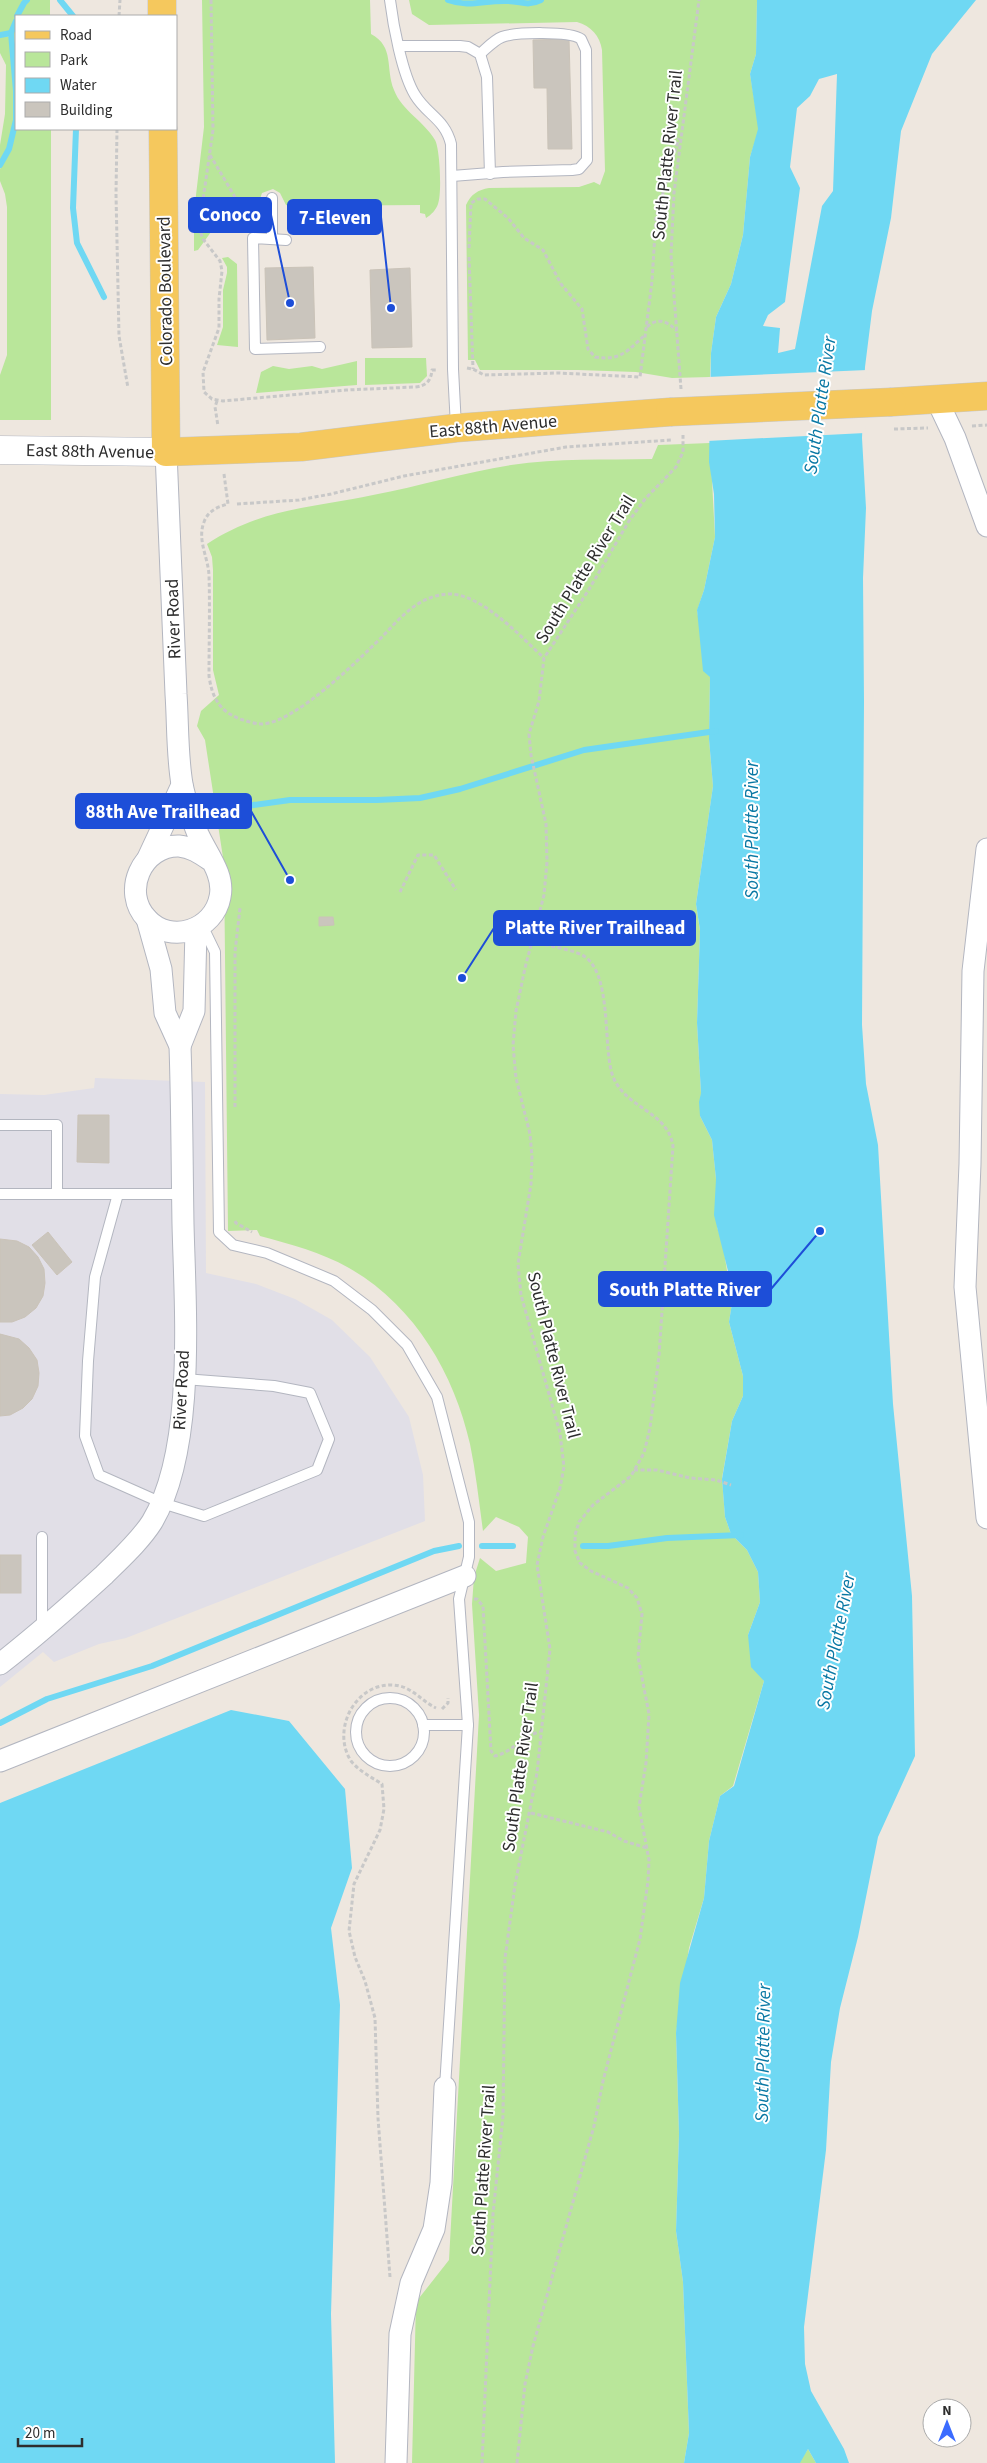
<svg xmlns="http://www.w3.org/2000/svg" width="987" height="2463" viewBox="0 0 987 2463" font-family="'Source Sans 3',sans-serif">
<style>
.industrial{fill:#e1dfe7}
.green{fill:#b9e69a}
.water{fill:#6fd8f3;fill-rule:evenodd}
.pier{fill:#eee7df}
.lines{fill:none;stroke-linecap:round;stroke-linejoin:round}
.stream{stroke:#6fd8f3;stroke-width:6}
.building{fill:#cac5bd;stroke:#cac3b8}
.service-casing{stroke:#b3b6c0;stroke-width:12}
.minor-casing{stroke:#b3b6c0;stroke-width:23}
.secondary-casing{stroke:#b3b6c0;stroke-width:29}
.primary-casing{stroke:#c8c8c8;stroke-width:29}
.path{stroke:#c8c8c8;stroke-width:3;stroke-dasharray:4 2.5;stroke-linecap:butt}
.service{stroke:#fff;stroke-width:10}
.minor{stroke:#fff;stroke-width:21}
.secondary{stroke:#fff;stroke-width:28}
.primary{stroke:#f5c85d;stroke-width:28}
.primary-bridge-casing{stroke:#c8c8c8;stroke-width:29;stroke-linecap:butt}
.primary-bridge{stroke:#f5c85d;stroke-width:28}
.labels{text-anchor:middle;stroke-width:4;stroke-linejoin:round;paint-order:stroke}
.street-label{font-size:18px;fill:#2d2d2d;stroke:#fff}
.water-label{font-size:19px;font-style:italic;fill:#0978a4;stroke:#fff}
.leader{fill:none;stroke:#1d4ed8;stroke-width:2}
.callout-dot{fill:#1d4ed8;stroke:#fff;stroke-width:2}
.callout{fill:#1d4ed8;stroke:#1d4ed8;stroke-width:2}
.callout-label{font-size:19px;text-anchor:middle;font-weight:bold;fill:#fff}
</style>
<rect width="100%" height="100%" fill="#eee7df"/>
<!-- industrial -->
<path class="industrial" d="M95,1078L205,1082L206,1273L256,1284L295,1299L332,1320L370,1357L409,1417L423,1475L425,1521L126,1638L99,1644L54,1662L43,1652L0,1687V1094L44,1095L94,1088Z"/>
<!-- green -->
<g class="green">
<path d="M0,0H50V16H16V63L14,32L12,30L0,34Z"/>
<path d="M202,0H370L371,34C395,47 385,68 394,90C402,111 424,121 435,140C440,149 442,194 438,204C436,210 431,215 426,218L425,214L420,213V205L290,206L286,205L280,193L273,189L262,193L254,216L249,222L211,232L198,250L194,251V212L204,127Z"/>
<path d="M409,0H757L756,54L750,74L759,129L750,157L743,235L731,284L716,317L711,353L710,377L672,378L636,372L578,370H480L475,360H468L466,205C471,194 478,190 489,188L579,187L594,182L600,185L605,171L602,50C600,36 591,26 577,22L429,25L412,14Z"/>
<path d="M7,36L10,38C13,78 23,127 0,162V145L5,114L6,65L0,53V37Z"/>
<path d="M16,128L51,129V420H0V375L7,355V207L5,194L0,181V169L10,152Z"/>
<path d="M228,257L237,264L238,347L217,345L223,327V290L227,273V267L222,258Z"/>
<path d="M365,358H426L427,376L420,383L365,385Z"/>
<path d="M357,361V385L256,393L261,372L273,366L289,369L312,366L322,369Z"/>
<path d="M710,443L715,537L704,590L697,611L710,677L709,739L713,786L696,904L700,931L697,1023L701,1093L700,1116L712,1140L716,1179L717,1227L723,1245L732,1303L729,1322L743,1376V1396L732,1421L722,1478L725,1517L731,1534L747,1550L758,1572L760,1602L748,1635L764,1681L733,1786L720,1796L709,1841L704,1898L689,1948L676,2033L679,2134L676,2231L683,2282L689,2433L684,2463H412L416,2302L449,2260L479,1715L472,1604L474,1577L480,1558L496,1571L526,1563L528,1537L519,1527L496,1517L483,1531C479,1502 476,1473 470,1444C454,1373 414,1305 349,1268C321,1252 290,1244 260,1236L257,1230L228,1231L224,864L205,740L197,726L201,711L219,695L213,670V570L212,557L207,544C262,508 311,508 373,495C420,486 465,472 511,465C558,458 605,460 652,459L658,445Z"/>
<path d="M808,2449L816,2463H800V2461Z"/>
</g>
<!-- water -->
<g class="water">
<path d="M757,0H976L932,54L901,131L891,218L872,311L865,367L862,438L866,508L863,578L864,702L862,1025L866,1084L878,1145L893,1404L912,1596L915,1756L878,1837L858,1937L840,2008L831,2062L826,2150L804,2327L805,2364L811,2391L844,2449L849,2463H816L808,2449L800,2463H684L689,2433L683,2282L676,2231L679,2134L676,2033L680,1983L704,1898L709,1841L720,1796L734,1786L764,1681L751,1667L748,1635L760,1602L758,1572L747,1550L731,1534L725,1517L722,1479L732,1421L743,1396V1376L729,1322L732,1303L728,1290V1271L714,1215L716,1179L712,1140L700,1116L699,1102L701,1093L697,1023L700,930L696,904L713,786L709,739L710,677L703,671L697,610L704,590L715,537L714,494L709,462L711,353L716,317L731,284L743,235L750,157L758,129L750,74L756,54ZM837,74L833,191L822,206L795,349L778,353L780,328L763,326L768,315L785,302L800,188L790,167L797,108L810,96L819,79Z"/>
<path d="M231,1710L289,1721L345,1789L352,1868L331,1928L340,2005L331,2314L335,2463H0V1803Z"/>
</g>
<!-- pier -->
<path class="pier" d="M867,370L865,433L707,441L708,377Z"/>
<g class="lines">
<!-- stream -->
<g class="stream">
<path d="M60,0L73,16"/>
<path d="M448,0C470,8 484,0 507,1C522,1 526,7 541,0"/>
<path d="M17,16L24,3L27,0"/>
<path d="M0,35L11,33"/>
<path d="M76,129L73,208L77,243L104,297"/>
<path d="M0,165L9,149L16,120V91L11,33L16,21"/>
<path d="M223,815L246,806L290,800H377L420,798L460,789L584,750L716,731"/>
<path d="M482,1546H513"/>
<path d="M583,1546H608L667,1538L741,1535"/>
<path d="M0,1723L47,1699L152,1666L434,1551L459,1546"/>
</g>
</g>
<!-- building -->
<g class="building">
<path d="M569,39L572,149H548L547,88H534L533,40Z"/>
<path d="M313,267L315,338L267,340L265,268Z"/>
<path d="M410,268L412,347L372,348L370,270Z"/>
<path d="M319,917H333L334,925L319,926Z"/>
<path d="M78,1115H109V1163L77,1162Z"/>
<path d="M48,1232L72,1262L57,1275L32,1245Z"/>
<path d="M0,1239L17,1241L29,1247L38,1257L44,1269L45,1283L43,1296L36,1308L25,1317L12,1322H0Z"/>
<path d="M0,1334L19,1339L29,1348L37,1360L39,1373L38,1386L32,1399L23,1408L10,1415L0,1416Z"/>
<rect x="0" y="1555" width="21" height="38"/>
</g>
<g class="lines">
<!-- service casing -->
<g class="service-casing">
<g id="service">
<path d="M390,0C393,24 402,74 415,95C427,115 445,119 451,144L453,369L456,427"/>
<path d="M400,46H460L468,47L480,54L487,77L490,174"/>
<path d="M452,176L503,172L572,170L579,169L587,160L586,50L581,39C570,31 516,32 502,37C494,40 487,48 480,54"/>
<path d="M272,198V238"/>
<path d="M286,240L253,238L255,349L320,347"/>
<path d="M202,925L215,952L219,1232L233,1245L267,1253L334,1281L372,1310L407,1345L437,1397L469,1522V1557L459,1599L468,1725L445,2087"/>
<path d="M0,1125H57V1194"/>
<path d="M0,1194H182"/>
<path d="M118,1194L95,1277L88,1361L85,1436L99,1475L162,1503L204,1516L317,1470L329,1439L310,1393L274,1386L184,1379"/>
<path d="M42,1628V1537"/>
<circle cx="390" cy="1732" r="34"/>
<path d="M423,1725H468"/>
</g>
</g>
<!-- minor casing -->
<g class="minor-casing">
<g id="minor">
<path d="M936,398L955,438L987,526"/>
<path d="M166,452C170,533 172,613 176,694C178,723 177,755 182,784C185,800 192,819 198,834C207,854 225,875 220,897C214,930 171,945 147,919C121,892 142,845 179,846C191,847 200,853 210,860"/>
<path d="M987,849L973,971L970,1164L965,1287L987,1518"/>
<path d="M148,858L182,785"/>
<path d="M180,1046L194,1011L196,929"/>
<path d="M0,1664C36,1636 70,1606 104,1575C120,1559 140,1541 152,1522C196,1449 185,1308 183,1224C182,1164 182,1105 180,1046L165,1013L161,969L147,919"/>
<path d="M0,1761L465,1576"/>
<path d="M396,2463L400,2334L411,2283L434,2229L441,2183L445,2087"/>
</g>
</g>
<!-- secondary casing -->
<g class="secondary-casing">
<path id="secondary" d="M0,450L166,452"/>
</g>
<!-- primary casing -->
<g class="primary-casing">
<g id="primary">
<path d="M162,0V16"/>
<path d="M163,129L166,452L301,447L456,428L670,412"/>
<path d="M892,402L987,396"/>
</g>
</g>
<!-- path -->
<g class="path">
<path d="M211,0L213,130L199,228L203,239L220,261L222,271L219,299V328L203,372L204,392L212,399L223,401L346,390L415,387C426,386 431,381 432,370H438"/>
<path d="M119,16L120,0"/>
<path d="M117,129L116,194L119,336L128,388"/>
<path d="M210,155L235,197L256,215"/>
<path d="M469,248L471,203L478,199H485L508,218L524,238L543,250L561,284L582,309L588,349L595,357C621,361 627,351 645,335"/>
<path d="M469,257L473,369"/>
<path d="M647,327C658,317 667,321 677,331"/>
<path d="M467,368L473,369L484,375L558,373L640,377L652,281L656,217L679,138"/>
<path d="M681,389L671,255L674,193L699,0"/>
<path d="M217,401L215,407L218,426"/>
<path d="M972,426L987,425"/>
<path d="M894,429L928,428"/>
<path d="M224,474L228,504C217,507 208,511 204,522C197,540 208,557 209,575C210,608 209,642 209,676C212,697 219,711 240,719C246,721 255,724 262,724C296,722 356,662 381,638C400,618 419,595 449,594C482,594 521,637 544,658"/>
<path d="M237,504L299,500L331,494L404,476L566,447L671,440"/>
<path d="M400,892L418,855H434L456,890"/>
<path d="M235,1107V952L240,908"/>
<path d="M235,1221L236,1223L252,1232"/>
<path d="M634,1470H657L690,1478L716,1480L731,1485"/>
<path d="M474,1599H477L483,1606L491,1751L495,1756C513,1752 522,1735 540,1732"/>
<path d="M442,1709L448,1703V1698"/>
<path d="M531,1813L608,1832L624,1841L647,1848"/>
<path d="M390,2277L378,2118L375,2018L365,1981L355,1957L349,1931L354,1884L380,1830L384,1809L382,1784C371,1777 359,1771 351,1761C331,1730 355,1683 393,1685C412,1686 421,1701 436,1708"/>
<path d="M482,2463L493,2214L503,2116L505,1958L515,1885L537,1773L550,1649L537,1565L543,1537L560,1488L564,1467L560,1433L521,1295L518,1264L531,1184L532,1157L530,1134L516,1078L513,1045L516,1011L525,968L544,895L547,862L546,824L531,755L529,734L539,701L544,658L588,591L629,521L645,499L676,467L683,452V435"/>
<path d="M517,2463L525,2384L533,2346L594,2126L603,2081L640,1939L648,1881L649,1860L639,1807L646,1763L649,1714L638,1657L642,1614L637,1598L628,1588L591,1571L580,1563L575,1551V1535L579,1522L593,1505L631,1476L644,1453L650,1428L659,1356L673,1146C668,1112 628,1109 614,1079C601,1052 615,969 580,954C565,948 548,946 532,941"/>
</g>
<!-- service -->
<use href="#service" class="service"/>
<!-- minor -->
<use href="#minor" class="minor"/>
<!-- secondary -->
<use href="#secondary" class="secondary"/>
<!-- primary -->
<use href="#primary" class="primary"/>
<!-- primary-bridge casing -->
<g class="primary-bridge-casing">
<path id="primary-bridge" d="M670,412L892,402"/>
</g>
<!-- primary-bridge -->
<use href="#primary-bridge" class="primary-bridge"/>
</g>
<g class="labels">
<!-- street labels -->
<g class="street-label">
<text transform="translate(667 155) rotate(-84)" y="6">South Platte River Trail</text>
<text transform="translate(165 291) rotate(-91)" y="6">Colorado Boulevard</text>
<text transform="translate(493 426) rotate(-5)" y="6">East 88th Avenue</text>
<text transform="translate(90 451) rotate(1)" y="6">East 88th Avenue</text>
<text transform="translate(585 569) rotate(-58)" y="6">South Platte River Trail</text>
<text transform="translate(173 619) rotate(-92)" y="6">River Road</text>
<text transform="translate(554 1355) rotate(76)" y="6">South Platte River Trail</text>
<text transform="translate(181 1390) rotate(-87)" y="6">River Road</text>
<text transform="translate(520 1767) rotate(-82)" y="6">South Platte River Trail</text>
<text transform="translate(483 2170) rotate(-86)" y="6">South Platte River Trail</text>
</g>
<!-- water labels -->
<g class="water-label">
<text transform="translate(819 405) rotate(-82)" y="7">South Platte River</text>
<text transform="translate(751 830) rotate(-90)" y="7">South Platte River</text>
<text transform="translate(835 1641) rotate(-79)" y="7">South Platte River</text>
<text transform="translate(762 2053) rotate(-89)" y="7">South Platte River</text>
</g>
</g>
<!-- callouts -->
<path class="leader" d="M290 303L271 215M391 308L381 217M290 880L251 811M462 978L494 928M820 1231L771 1289"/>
<g class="callout-dot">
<circle cx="290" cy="303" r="5"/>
<circle cx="391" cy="308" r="5"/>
<circle cx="290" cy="880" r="5"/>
<circle cx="462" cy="978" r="5"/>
<circle cx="820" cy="1231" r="5"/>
</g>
<g class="callout">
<rect x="189" y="198" width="82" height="34" rx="5"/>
<rect x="288" y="200" width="93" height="34" rx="5"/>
<rect x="76" y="794" width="175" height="34" rx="5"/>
<rect x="494" y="911" width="201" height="34" rx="5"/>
<rect x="599" y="1272" width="172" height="34" rx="5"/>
</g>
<g class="callout-label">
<text x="230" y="221">Conoco</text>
<text x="335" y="224">7-Eleven</text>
<text x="163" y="818">88th Ave Trailhead</text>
<text x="595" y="934">Platte River Trailhead</text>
<text x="685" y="1296">South Platte River</text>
</g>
<!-- legend -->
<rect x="15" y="15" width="162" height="115" fill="#ffffff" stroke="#ababab"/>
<rect x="25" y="31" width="25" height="8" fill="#f5c85d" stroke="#ababab"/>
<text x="60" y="40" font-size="15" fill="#2d2d2d">Road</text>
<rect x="25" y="52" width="25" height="15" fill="#b9e69a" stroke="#ababab"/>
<text x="60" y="65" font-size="15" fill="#2d2d2d">Park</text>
<rect x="25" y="78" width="25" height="15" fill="#6fd8f3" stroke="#ababab"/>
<text x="60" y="90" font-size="15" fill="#2d2d2d">Water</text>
<rect x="25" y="102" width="25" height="15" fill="#cac5bd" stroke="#ababab"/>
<text x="60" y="115" font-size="15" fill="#2d2d2d">Building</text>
<!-- north arrow -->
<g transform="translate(947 2423)"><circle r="24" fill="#ffffff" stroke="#ababab"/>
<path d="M0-4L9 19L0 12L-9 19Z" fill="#3b6cff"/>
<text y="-8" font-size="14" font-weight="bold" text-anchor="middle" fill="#2d2d2d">N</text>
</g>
<!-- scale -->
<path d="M18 2438v8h64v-8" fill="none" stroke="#2d2d2d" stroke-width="2.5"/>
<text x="25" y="2438" font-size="15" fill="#2d2d2d" stroke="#ffffff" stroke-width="4" paint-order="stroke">20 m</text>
</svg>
